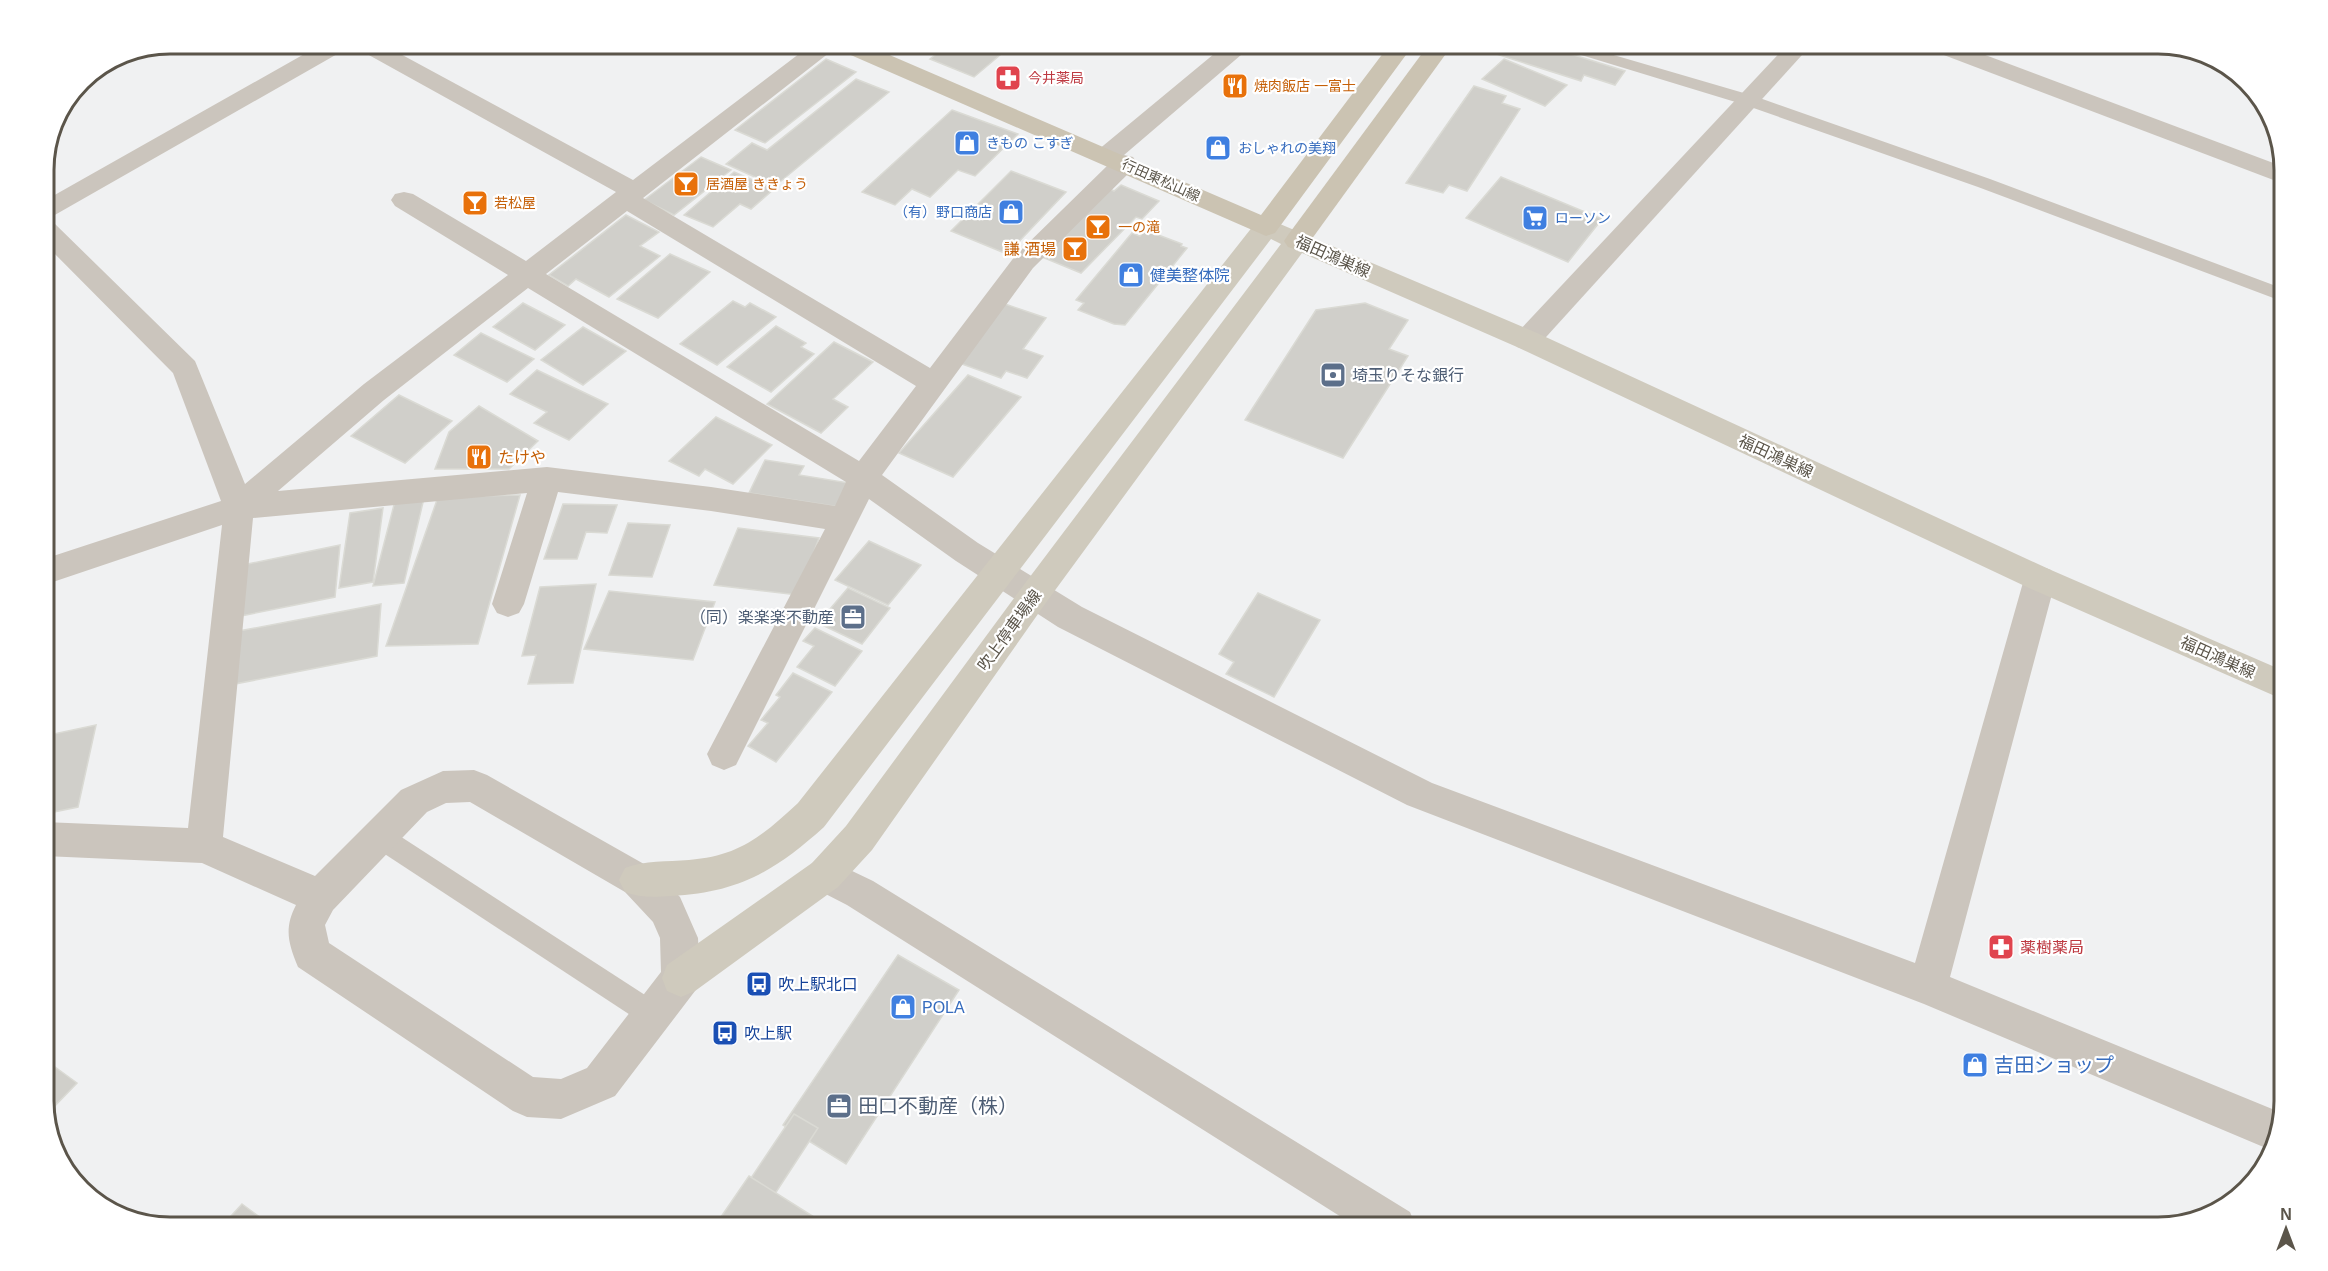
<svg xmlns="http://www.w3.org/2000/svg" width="2328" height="1271" viewBox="0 0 2328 1271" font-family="Arial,'Noto Sans JP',sans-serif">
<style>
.building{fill:#d0cfca;stroke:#dadad4;stroke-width:1.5}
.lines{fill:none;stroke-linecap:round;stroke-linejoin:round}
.service{fill:#cbc5bd;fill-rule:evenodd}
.minor{fill:#cbc5bd;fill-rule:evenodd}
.secondary{fill:#cfcabd;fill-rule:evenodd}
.primary{fill:#cbc3b2;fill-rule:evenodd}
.labels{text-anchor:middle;stroke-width:4.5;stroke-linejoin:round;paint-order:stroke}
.far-health-label{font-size:14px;fill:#be3a42;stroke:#fff;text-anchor:start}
.far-food-label{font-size:14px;fill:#c56008;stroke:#fff;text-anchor:start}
.far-shop-label{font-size:14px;fill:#366cbe;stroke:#fff;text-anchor:start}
.far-street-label{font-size:14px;fill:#5b554a;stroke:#fff}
.food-label{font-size:16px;fill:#c56008;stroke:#fff;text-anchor:end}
.street-label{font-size:16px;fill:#5b554a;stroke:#fff}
.shop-label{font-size:16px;fill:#366cbe;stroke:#fff;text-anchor:start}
.service-label{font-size:16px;fill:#4e5e75;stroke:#fff;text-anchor:start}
.health-label{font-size:16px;fill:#be3a42;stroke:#fff;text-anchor:start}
.transit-label{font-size:16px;fill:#164399;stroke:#fff;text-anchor:start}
.near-shop-label{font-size:20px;fill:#366cbe;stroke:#fff;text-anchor:start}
.near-service-label{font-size:20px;fill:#4e5e75;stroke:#fff;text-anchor:start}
.rim{fill:none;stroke:#5b554a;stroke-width:3}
</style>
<rect width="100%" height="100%" fill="#f0f1f2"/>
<!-- building -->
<g class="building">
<path d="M949,44H1013L974,77L930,59Z"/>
<path d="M1505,44H1539L1625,71L1615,85L1584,75L1581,81L1496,54Z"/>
<path d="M826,59L856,72L765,143L735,130Z"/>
<path d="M1504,59L1567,85L1545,106L1482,79Z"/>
<path d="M856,79L889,92L775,186L726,164L752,143L767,150Z"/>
<path d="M1474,86L1506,96L1502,103L1520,109L1467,191L1449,185L1443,193L1406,183Z"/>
<path d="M952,110L1018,134L975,176L958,170L930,197L912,189L895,205L862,192Z"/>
<path d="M701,157L731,170L674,215L644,200Z"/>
<path d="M1011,171L1066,192L1007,254L951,231Z"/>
<path d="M734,172L774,189L751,209L740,204L713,227L684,215Z"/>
<path d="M1501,177L1602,219L1568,262L1466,218Z"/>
<path d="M1121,185L1159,201L1142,219L1136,217L1081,273L1042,257L1110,189L1114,191Z"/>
<path d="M626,215L659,232L640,246L660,256L609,297L576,279L568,286L549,275Z"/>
<path d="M1145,230L1182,244L1181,246L1187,248L1125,325L1114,324L1078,310L1084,303L1076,300L1132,233L1140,236Z"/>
<path d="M670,254L710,272L658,318L617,299Z"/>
<path d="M733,301L745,307L750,303L776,317L717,365L680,344Z"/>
<path d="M523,303L565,325L535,350L493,327Z"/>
<path d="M1365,303L1408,320L1389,349L1408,356L1343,458L1245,420L1316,310Z"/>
<path d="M1005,304L1046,318L1023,349L1043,356L1027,378L1006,371L1001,378L959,363Z"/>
<path d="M776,326L806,343L801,347L814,354L771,392L727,367Z"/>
<path d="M583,327L626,351L583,385L541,360Z"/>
<path d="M481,333L534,359L507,382L454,355Z"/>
<path d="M834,342L873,362L833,399L848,407L821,433L767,404Z"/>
<path d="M537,370L608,404L569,440L534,423L547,412L510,394Z"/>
<path d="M968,375L1021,397L953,477L899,453Z"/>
<path d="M399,395L452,421L405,463L351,436Z"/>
<path d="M479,406L538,441L509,469H435L449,432Z"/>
<path d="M716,417L772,445L733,484L705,469L699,476L669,461Z"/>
<path d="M765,460L804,466L799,475L849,483L839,507L749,493Z"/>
<path d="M520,495L478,644L386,646L438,497Z"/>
<path d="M424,498L404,583L373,586L395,501Z"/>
<path d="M563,504L617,505L607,533L586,532L577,559H544Z"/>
<path d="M383,508L373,582L339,588L350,513Z"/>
<path d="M628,523L670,525L652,577L609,575Z"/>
<path d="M738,528L819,538L798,595L714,585Z"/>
<path d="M869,541L921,565L888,605L835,580Z"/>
<path d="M340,545L335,597L231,618L238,566Z"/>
<path d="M596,584L573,683L528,684L536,655L522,656L540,587Z"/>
<path d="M848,588L890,608L862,644L818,623Z"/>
<path d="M609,591L715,602L693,660L584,649Z"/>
<path d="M1258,593L1320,620L1274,697L1226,674L1234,662L1219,654Z"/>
<path d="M381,604L377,656L230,685L239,631Z"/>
<path d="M815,628L862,651L835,686L797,667L814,646L803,641Z"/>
<path d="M793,673L832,692L776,762L748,746L768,723L761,720L780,697L776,695Z"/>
<path d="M96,725L78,807L44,814V736Z"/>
<path d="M898,955L959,990L846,1164L783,1125Z"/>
<path d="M44,1059L77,1083L46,1115L44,1109Z"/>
<path d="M794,1114L818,1128L769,1203L745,1187Z"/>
<path d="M749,1176L814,1217L807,1227H714Z"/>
<path d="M242,1204L265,1221L260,1227H221Z"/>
</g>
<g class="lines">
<!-- service -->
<g class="service">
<path d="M1553,44H1576L1754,96L1990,179L2284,289V302L1978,187L1742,104L1555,47Z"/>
<path d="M380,826L389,829L662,1006L666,1015L662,1024L653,1028L644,1024L371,845L368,837L371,829Z"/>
</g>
<!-- minor -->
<g class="minor">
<path d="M322,44H350L346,49L46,220L53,222L195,361L245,484L364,384L508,275L395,206L391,200L395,194L404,192L413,194L526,261L616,192L358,49L355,44H382L633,180L812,44H837L834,49L643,198L930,368L1015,256L1109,164L1098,162L1094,156L1098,150L1226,44H1251L1248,49L1124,155L1133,157L1137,163L1133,169L1033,268L882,475L978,543L1082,607L1432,783L1915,963L2024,579L2029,570L2040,566L2051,570L2056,579L1950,977L2282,1113L2273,1151L1924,1004L1407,805L1058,627L956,561L869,499L736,765L724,770L712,765L707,754L825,529L711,511L558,492L524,604L519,613L508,617L497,613L492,604L527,493L253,518L223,837L315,876L401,790L443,771L474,770L487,775L651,868L680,897L698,938L700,978L695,991L615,1096L561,1119L527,1117L513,1111L298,967C288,943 284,928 296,905L202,863L44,856V822L188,828L222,525L44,585V559L221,501L173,373L44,243V201ZM627,211L916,386L859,461L546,274ZM528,288L846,482L835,506L711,487L547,467L278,491L384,400ZM470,802L625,892L653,922L660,938L661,972L587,1068L561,1079L533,1077L329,943L325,925L333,910L427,812L446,803Z"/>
<path d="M1788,44H1812L1537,347L1527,350L1517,347L1513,340L1517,333Z"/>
<path d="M1924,44H1956L2284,167V184L1928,49Z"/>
<path d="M825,858L873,881L1410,1212L1416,1227H1357L847,905L812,887L807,875L812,863Z"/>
</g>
<!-- secondary -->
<path class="secondary" d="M1266,218L1537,333L2051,570L2284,671V700L2029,588L1517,347L1302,253L1045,604L872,850L838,887L695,991L681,997L667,991L662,978L667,965L812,863L846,826L1023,586L1281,244L1271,239L824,827C775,871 738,893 671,896C654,897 640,898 625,892L619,880L625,868C645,860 667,862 689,860C740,856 762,836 798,803L1257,221Z"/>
<!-- primary -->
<g class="primary">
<path d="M834,44H864L1261,215L1390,44H1414L1275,233L1266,236L837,49Z"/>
<path d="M1429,44H1453L1306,247L1297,250L1288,247L1284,241L1288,235Z"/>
</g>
</g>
<!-- icons -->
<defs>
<g id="pharmacy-square" transform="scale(1.35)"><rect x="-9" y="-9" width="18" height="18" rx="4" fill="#e0444e" stroke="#fff"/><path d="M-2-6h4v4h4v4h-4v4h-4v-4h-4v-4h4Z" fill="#fff"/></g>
<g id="restaurant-square" transform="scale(1.35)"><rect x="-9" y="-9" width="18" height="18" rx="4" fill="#e8710a" stroke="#fff"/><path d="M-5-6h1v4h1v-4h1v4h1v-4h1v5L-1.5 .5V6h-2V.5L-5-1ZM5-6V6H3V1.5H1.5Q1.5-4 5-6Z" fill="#fff"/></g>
<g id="shop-square" transform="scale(1.35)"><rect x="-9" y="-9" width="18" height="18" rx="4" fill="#3f7fe0" stroke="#fff"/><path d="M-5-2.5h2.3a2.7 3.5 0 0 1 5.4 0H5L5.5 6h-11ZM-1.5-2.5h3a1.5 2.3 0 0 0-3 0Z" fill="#fff"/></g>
<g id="bar-square" transform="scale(1.35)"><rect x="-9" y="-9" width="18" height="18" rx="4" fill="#e8710a" stroke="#fff"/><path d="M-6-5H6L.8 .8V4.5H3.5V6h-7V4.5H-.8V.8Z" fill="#fff"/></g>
<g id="supermarket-square" transform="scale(1.35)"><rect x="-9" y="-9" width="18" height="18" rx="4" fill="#3f7fe0" stroke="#fff"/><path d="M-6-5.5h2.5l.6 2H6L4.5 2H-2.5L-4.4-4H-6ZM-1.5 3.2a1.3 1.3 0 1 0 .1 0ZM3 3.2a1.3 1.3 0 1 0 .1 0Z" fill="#fff"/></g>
<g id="bank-square" transform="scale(1.35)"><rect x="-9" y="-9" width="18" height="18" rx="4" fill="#5c6f8a" stroke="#fff"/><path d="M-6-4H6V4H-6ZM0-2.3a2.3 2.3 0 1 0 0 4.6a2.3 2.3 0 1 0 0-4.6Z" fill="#fff"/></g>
<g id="office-square" transform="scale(1.35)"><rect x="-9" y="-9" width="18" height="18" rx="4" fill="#5c6f8a" stroke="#fff"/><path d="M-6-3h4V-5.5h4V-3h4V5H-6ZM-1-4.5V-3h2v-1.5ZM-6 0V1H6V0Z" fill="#fff"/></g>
<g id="bus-square" transform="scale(1.35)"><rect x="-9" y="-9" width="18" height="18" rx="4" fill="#1a4fb4" stroke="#fff"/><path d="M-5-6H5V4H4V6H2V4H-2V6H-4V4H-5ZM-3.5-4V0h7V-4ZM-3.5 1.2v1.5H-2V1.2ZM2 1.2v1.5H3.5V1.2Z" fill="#fff"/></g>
</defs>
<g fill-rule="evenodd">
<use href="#pharmacy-square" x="1008" y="78"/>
<use href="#restaurant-square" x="1235" y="86"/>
<use href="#shop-square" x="967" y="143"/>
<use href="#shop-square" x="1218" y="148"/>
<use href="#bar-square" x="686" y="184"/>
<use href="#bar-square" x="475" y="203"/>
<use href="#shop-square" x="1011" y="212"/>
<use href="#supermarket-square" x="1535" y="218"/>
<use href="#bar-square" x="1098" y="227"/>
<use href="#bar-square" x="1075" y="249"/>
<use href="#shop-square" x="1131" y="275"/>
<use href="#bank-square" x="1333" y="375"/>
<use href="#restaurant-square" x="479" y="457"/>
<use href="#office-square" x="853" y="617"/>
<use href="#pharmacy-square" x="2001" y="947"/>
<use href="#bus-square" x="759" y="984"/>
<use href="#shop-square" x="903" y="1007"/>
<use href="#bus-square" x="725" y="1033"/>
<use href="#shop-square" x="1975" y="1065"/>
<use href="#office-square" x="839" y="1106"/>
</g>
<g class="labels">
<!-- far-health labels -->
<g class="far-health-label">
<text x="1028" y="83">今井薬局</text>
</g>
<!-- far-food labels -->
<g class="far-food-label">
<text x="1254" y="91">焼肉飯店 一富士</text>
<text x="706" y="189">居酒屋 ききょう</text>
<text x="494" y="208">若松屋</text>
<text x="1118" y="232">一の滝</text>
</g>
<!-- far-shop labels -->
<g class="far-shop-label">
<text x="986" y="148">きもの こすぎ</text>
<text x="1238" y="153">おしゃれの美翔</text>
<text x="992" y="217" text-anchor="end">（有）野口商店</text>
<text x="1555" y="223">ローソン</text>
</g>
<!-- far-street labels -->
<g class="far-street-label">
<text transform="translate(1161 180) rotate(24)" y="5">行田東松山線</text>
</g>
<!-- food labels -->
<g class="food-label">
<text x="1056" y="255">謙 酒場</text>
<text x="498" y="463" text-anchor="start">たけや</text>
</g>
<!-- street labels -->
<g class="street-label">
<text transform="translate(1333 256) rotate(24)" y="6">福田鴻巣線</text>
<text transform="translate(1776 456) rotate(25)" y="6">福田鴻巣線</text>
<text transform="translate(1009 630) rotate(-54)" y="6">吹上停車場線</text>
<text transform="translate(2218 657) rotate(24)" y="6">福田鴻巣線</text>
</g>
<!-- shop labels -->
<g class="shop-label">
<text x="1150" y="281">健美整体院</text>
<text x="922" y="1013">POLA</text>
</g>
<!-- service labels -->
<g class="service-label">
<text x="1352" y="381">埼玉りそな銀行</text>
<text x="834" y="623" text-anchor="end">（同）楽楽楽不動産</text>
</g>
<!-- health labels -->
<g class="health-label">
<text x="2020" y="953">薬樹薬局</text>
</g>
<!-- transit labels -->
<g class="transit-label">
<text x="778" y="990">吹上駅北口</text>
<text x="744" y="1039">吹上駅</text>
</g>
<!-- near-shop labels -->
<g class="near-shop-label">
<text x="1994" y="1072">吉田ショップ</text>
</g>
<!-- near-service labels -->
<g class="near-service-label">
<text x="858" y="1113">田口不動産（株）</text>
</g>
</g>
<!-- crop -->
<path d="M0 0H2328V1271H0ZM170 54H2158A116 116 0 0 1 2274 170V1101A116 116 0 0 1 2158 1217H170A116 116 0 0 1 54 1101V170A116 116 0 0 1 170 54Z" fill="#fff" fill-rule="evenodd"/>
<path class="rim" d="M170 54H2158A116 116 0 0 1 2274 170V1101A116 116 0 0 1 2158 1217H170A116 116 0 0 1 54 1101V170A116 116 0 0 1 170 54Z"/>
<!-- north arrow -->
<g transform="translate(2286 1229)" stroke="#ffffff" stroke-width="4.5" paint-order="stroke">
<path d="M0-4.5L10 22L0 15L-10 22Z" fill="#5b554a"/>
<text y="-9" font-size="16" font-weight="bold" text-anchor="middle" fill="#5b554a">N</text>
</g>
</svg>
